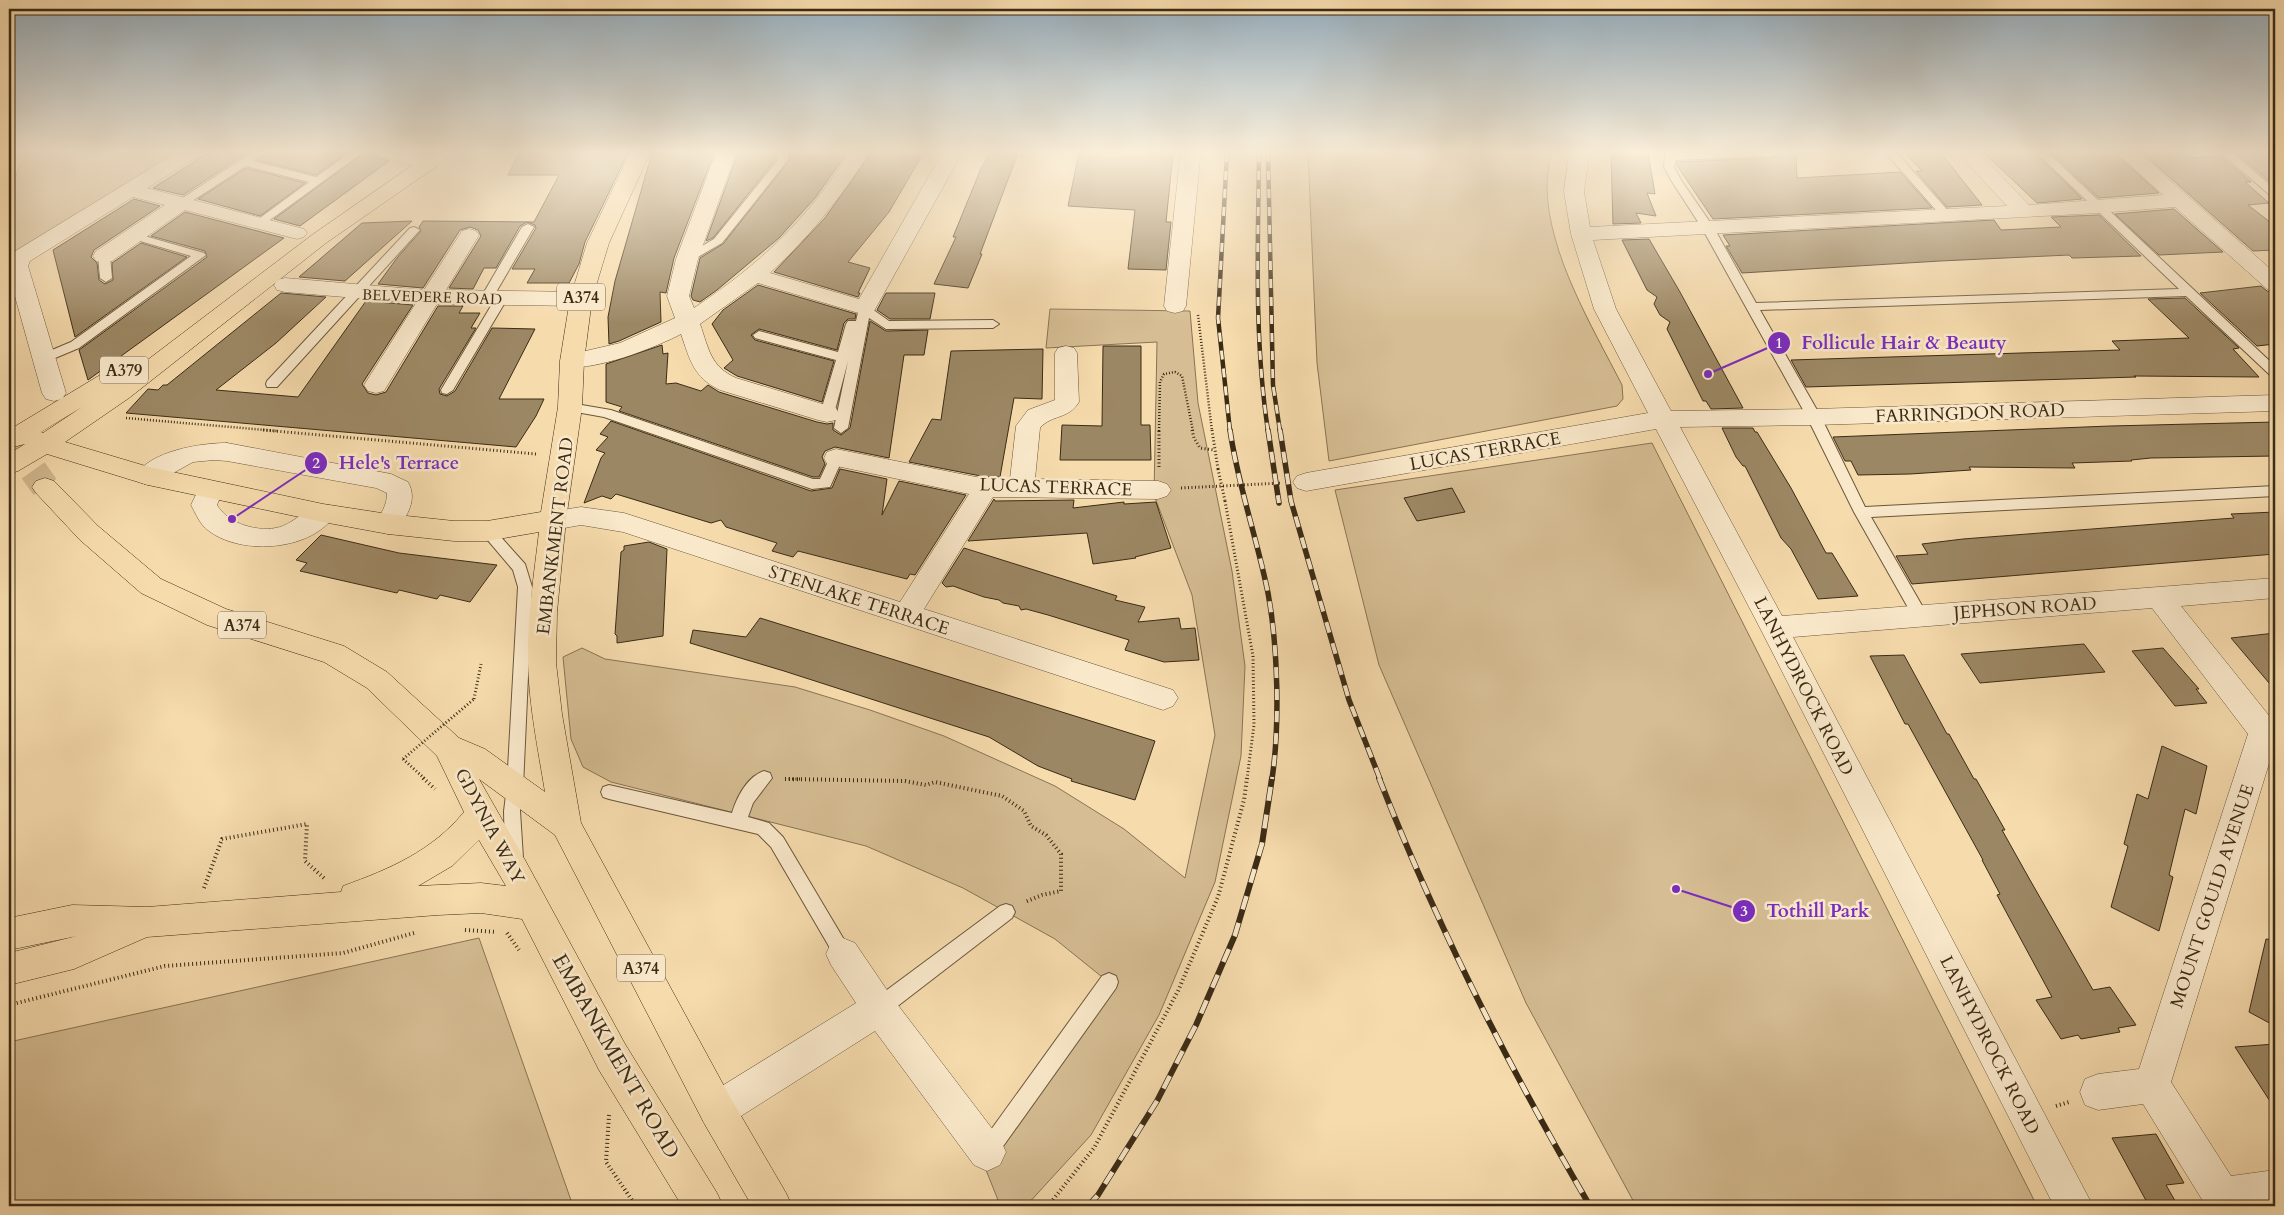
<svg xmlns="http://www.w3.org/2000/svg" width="2284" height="1215" viewBox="0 0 2284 1215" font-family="Cardo,serif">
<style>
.green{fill:#d6bd93;stroke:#887454}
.building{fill:#9c8764;stroke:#3b2b15}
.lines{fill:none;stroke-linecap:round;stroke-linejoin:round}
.primary-tunnel{stroke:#d1b88f;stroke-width:28;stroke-dasharray:28 14;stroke-linecap:butt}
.lane-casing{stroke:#6a573b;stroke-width:2}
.street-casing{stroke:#6a573b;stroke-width:1}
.primary-casing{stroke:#3b2b15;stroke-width:1}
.path-far2{stroke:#3b2b15;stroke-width:2.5;stroke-dasharray:1 2;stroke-linecap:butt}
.path-far1{stroke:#3b2b15;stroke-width:3;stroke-dasharray:1 2.5;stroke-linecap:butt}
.path{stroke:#3b2b15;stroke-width:4;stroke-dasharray:1 3;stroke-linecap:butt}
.lane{fill:#f9e8ca;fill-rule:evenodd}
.street{fill:#f9e8ca;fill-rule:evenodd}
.primary{fill:#f6dbad;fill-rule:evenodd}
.rail-far2-casing{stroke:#3b2b15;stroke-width:4.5}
.rail-far1-casing{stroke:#3b2b15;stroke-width:5.5}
.rail-casing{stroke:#3b2b15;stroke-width:6}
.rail-far2{stroke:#f9e8ca;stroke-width:3;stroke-dasharray:9;stroke-linecap:butt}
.rail-far1{stroke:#f9e8ca;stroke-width:4;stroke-dasharray:11;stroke-linecap:butt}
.rail{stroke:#f9e8ca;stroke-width:4.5;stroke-dasharray:14;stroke-linecap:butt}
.path-bridge{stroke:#3b2b15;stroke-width:3;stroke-dasharray:1 2.5;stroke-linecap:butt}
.labels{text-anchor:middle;stroke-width:5;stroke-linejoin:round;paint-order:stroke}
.far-street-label{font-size:15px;fill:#3b2b15;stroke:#f9e8ca}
.shield{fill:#f9e8ca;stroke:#74644b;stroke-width:1}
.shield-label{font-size:16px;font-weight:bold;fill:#3b2b15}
.street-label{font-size:18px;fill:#3b2b15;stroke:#f9e8ca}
.near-street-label{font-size:21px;fill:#3b2b15;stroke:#f9e8ca}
.leader{fill:none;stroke:#7b2cbf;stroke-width:2}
.callout-dot{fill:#7b2cbf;stroke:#f9e8ca;stroke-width:2}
.mark-label{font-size:15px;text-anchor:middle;font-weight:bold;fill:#fff}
.callout-label{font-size:19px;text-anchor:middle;font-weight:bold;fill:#7b2cbf;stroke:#f9e8ca;stroke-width:5;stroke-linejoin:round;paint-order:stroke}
</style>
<rect width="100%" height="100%" fill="#f6dbad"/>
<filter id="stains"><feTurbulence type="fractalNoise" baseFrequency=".004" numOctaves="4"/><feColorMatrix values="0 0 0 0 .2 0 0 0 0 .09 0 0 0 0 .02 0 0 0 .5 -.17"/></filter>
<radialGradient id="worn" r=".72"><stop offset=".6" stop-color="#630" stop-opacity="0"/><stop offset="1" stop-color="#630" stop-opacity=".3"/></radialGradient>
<!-- green -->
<g class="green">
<path d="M28,153H181L9,257C9,222 5,182 28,153Z"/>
<path d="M1308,153H1551C1550,164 1547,176 1547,187C1548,254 1592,326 1622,385L1623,399L1617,406L1329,461L1317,363Z"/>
<path d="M1050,309L1190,311L1198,403L1232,571L1245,666L1241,756L1215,882L1159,1015L1091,1135L1026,1206H992L998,1200L986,1170L1112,985L1055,939L963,888L866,846L611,782L583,767L571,739L563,657L582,648L605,659L795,687L870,710L944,736L1055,786L1124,829L1185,878L1215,735L1192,595L1154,495L1157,342L1046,348Z"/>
<path d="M1652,443L2037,1206H1636L1526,1003L1379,665L1335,490Z"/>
<path d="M479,938L573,1206H9V1042Z"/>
</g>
<!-- building -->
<g class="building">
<path d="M208,153H247L183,195L153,188Z"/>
<path d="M265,153H347L316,175L257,160Z"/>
<path d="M364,153H376L381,159L389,161L300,226L274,219Z"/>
<path d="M519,153H628L585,242L579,264L569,283H527L535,269H512L536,228L535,225L527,222L520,226L496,268H484L473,289L449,288L481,236L478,230L470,227L460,230L423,288L378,284L397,258L421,231L419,227L423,221L534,222L559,175H508Z"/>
<path d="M652,153H714L674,258L666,293L660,292L661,322L619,341L609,344L608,317L615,281Z"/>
<path d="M738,153H777L776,159L713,238L706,241Z"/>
<path d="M791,153H847L815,198L779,238L717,290L700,302L693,300L691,296L700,258L723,244L789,161Z"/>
<path d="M871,153H909L908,156L921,157L889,212L848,262L870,268L858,293H860L858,297L774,272L825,218Z"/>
<path d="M989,153H1018L980,254H982L968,288L934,284L956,237H953L982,166H983Z"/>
<path d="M1079,153H1173L1166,222H1171L1166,270L1128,269L1135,210L1068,206Z"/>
<path d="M1611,153H1648L1655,194L1647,193L1656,216L1636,213L1641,223L1613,224Z"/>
<path d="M1780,153H1796L1797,178L1900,172L1932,208L1713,219L1676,164L1677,162L1773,158Z"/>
<path d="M1905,153H1941L1982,205L1947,207L1916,171H1922Z"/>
<path d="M1984,153H2035L2082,199L2037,203Z"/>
<path d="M2051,153H2115L2159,193L2099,198Z"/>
<path d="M2142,153H2186L2192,158L2221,156L2251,182H2245L2269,203L2248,205L2275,226V250L2253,251Z"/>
<path d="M2275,153V180H2268L2238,154Z"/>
<path d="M246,168L305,183L260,216L198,199Z"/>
<path d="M134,199L160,206L94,250L91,257L97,263L99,280L105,284L113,280L112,263L141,243L187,257L75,337L53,250Z"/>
<path d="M2174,209L2223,252L2159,255L2115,214Z"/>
<path d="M185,212L284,238L88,380L79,350L207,257L205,251L151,236Z"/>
<path d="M2099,215L2141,256L2072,258L2069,255L1940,261L1742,273L1726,246H1730L1723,235L1994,220L2001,230L2061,227L2051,217Z"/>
<path d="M412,221L345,281L299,277L362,223Z"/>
<path d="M1649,239L1680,292L1743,408L1711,409L1706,401H1703L1667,329L1670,322L1660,315L1654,304L1657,297L1647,290L1622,240Z"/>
<path d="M758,285L856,314L855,319H848L844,323L837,350L759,329L751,335L755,340L834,361L822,402L737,376L724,368L733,360L712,324L723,310Z"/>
<path d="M2261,286L2267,291L2275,293V300L2272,303L2275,306V344L2257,346L2200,293Z"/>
<path d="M281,293L326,297L276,343L216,390L298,397L366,301L413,305L362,384L368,393L376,395L386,392L438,306H463L459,313H480L471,328H476L439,389L440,394L447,396L455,391L492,328L535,329L499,399H544L536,416L516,447L126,413L148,389L158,390L163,385H167Z"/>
<path d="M886,293H935L930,319H890L877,310Z"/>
<path d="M2185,298L2239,348L2233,349L2259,377L2134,376L2136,377L1806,387L1791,360L2120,350L2112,341L2189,338L2148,299Z"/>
<path d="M870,321L886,331L928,330L924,355H904L889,458L835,447L825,451L822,457L825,464L819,477H813L619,411L622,407L606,402V364L662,345L663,354L668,353L666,384L676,383L701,391L708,385L719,392L817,422L827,424L833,423V430L841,435L850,428Z"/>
<path d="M1103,346H1141V425H1150L1151,460H1060L1062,425L1102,426Z"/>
<path d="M1043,349L1042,399L1014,398L1000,477H986L909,462L932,419L941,420L951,351Z"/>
<path d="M611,421L811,491L832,488L840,469L887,479L882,515L899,481L966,495L915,575L910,574L907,579L798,551L793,557L772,551L777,543L726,527L721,520L711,523L616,494L611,499L602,496L584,503L601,458L605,453L596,450L608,437L600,434Z"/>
<path d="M2275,422V456L2151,458L2131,460L2132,461L2072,463L2075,468L1969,467L1971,470L1910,474L1858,475L1851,461H1845L1833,437L2110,426Z"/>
<path d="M1722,428H1753L1755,432H1757L1791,488L1826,553H1832L1858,596L1818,599L1791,549L1781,538L1745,466H1743L1736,457Z"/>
<path d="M1452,488L1465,512L1417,521L1404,498Z"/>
<path d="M994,499L995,501L1074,500L1073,508L1124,502V504L1156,502L1171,548L1135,557L1136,558L1093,564L1087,533L968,541Z"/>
<path d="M2275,512V554L1912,584L1896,556L1928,554L1922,544L1963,539L2234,518L2231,514Z"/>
<path d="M321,535L399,553L497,565L470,602L440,595L437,599L399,590L397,593L300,571L307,563L296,560Z"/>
<path d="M649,542L667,549L663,636L617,643V636L615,634L621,552L624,550V546Z"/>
<path d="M964,548L1117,596L1115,600L1145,607L1138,622L1179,618L1181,629L1195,628L1199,660L1164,662L1125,650L1129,640L1048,615L1026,609L1021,610L1019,606L1003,603L999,600L984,597L953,586L946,587L942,583Z"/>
<path d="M760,618L1155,741L1135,800L1071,781L1072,779L1038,766L989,737L784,671L690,643L693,630L746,637Z"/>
<path d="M2275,633V690L2231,638Z"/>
<path d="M2084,644L2105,672L1980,683L1961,654Z"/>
<path d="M2163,648L2199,689H2196L2207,703L2175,706L2132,651Z"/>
<path d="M1904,655L1947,734H1949L1974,779H1976L2005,830H2002L2030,880L2093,990L2110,987L2136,1025L2118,1028L2120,1032L2081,1039L2078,1035L2061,1039L2036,1000L2052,997L1997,895L2000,894L1982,860H1983L1908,724H1905L1870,656Z"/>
<path d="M2162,746L2207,766L2196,814L2185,809L2169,875L2173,877L2159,931L2111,907L2128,846L2124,844L2137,794L2148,799Z"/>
<path d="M2266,939L2275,940V1026L2249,1012Z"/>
<path d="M2275,1044V1109L2235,1047Z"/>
<path d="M2156,1134L2184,1183L2166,1185L2178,1206H2149L2112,1138Z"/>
</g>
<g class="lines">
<!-- primary-tunnel -->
<path class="primary-tunnel" d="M9,436L45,487"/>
<!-- lane casing -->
<g class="lane-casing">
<g id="lane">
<path d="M251,153H263L253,161L316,177L350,153H362L263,225L259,226L253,223L309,182L246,166L186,205H178L176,203L178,201Z"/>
<path d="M779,153H789L788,160L722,243L691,261H683L681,259L683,257L714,239L778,160Z"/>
<path d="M1665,153H1778L1773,156L1675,160L1674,167L1681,180L1714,228L1756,303L2179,289L2037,153H2048L2275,366V377L2271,376L2186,296L1760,310L1821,417L1865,507L2275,486V496L1871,517L1928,616L1925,620L1920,622L1915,620L1854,512L1807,417L1702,228L1671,180L1664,167Z"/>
<path d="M1886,153H1897L1950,213L1952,215L1950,217H1942Z"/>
<path d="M2221,153H2233L2275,189V197L2271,196Z"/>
<path d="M528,224L534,227L492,299L490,302H482L480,299L522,227Z"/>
<path d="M414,227L420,230L418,232L277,387H267L266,384L267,381L410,228Z"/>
<path d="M134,233L204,253L206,255L79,348L48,361H40L38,358L40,355L71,342L191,256L130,238L128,236Z"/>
<path d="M104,253L110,256L112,278L106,282L100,278L98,256Z"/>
<path d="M501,295L507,299L453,390L447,394L442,393L441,390L495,299Z"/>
<path d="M865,304L889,321L993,320L999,324L993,328L886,329L869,318L848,428L841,433L834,428L848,361L834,414L827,418L820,414L836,360L755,338L753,335L759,331L838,352L846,324L848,321H856L859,308Z"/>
<path d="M570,403L611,410L813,479H820L831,455H841L843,458L830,487L812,489L604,417L565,410L563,407Z"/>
<path d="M487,526L492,527L525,564L532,587L523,787L520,811L523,858L520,864L514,866L508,864L505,858L504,811L507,787L518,587L513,570L480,531L482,527Z"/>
<path d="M764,771L770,773L772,778L753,803L748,817L769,823L783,837L849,948L852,954L849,960L843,963L837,960L771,847L758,834L609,799L603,797L601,792L603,787L609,785L732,813C737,797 747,777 764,771Z"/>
<path d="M1006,904L1012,906L1015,912L1012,918L886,1015L879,1017L872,1015L870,1008L872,1001L1000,906Z"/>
<path d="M1109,973L1116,976L1118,982L1116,988L994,1159L987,1162L980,1159L977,1152L980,1145L1102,976Z"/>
</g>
</g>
<!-- street casing -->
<g class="street-casing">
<g id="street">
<path d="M176,153H200L197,157L147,188L304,229L307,233L304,237L297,239L185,210L112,261L104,262L96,261L93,256L96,251L165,205L133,197L30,261L28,266L66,393L62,399L54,401L46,399L42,393L9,275V262L14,252Z"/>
<path d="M378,153H411L422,156L425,160L422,164L415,166L381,157Z"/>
<path d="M716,153H736L698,259L689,296L694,308C759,265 808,219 849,153H869C841,198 809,237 770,273L859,299L942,153H962L873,313L865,315L758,283L700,324C709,349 710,366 736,378L836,408L839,414L836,420L827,422L818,420L720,390C693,377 690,360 681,334C657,347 590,373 564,366L560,361L564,356L620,343L675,318L667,296L676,259Z"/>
<path d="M1184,153H1204L1200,159L1186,306L1183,311L1175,313L1167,311L1164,306L1180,158Z"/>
<path d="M1569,153H1589L1584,192L1590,227L2007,206L1958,153H1979L2029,205L2163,195L2117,153H2139L2275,273V291L2267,289L2175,207L2099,213L1593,240L1616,309L1671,411L1814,409L2275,395V411L1814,425L1680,427L1782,616L2275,578V598L2181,606L2275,723V744L2171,1082L2231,1176L2275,1170V1206H2206L2143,1104L2098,1110L2085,1105L2080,1092L2085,1079L2098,1074L2139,1069L2248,734L2152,608L1793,637L2093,1206H2054L1760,628L1656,429L1306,491L1297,488L1293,482L1297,476L1306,473L1648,413L1594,309L1571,234L1564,192Z"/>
<path d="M469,229L476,231L479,235L446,290L581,292L589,294L592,299L589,304L581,306L437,304L384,391L376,393L368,391L364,385L416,303L285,292L277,290L274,285L277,280L285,278L424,290L462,231Z"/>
<path d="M1066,346L1074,348L1077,353L1079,402C1068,420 1052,414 1040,428L1035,479L1158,481L1167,484L1171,490L1167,496L1158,499L993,497L924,609L1173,690L1178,698L1173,706L1163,710L623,532L581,525L553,530L544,527L540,520L544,513L581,507L624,513L900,602L969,494L827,464L824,458L827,452L836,449L986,479H1010L1016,426L1028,410L1055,400V353L1058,348Z"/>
<path d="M227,443L391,474L408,482C418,500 407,515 397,531L388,534L379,531L375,524C381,513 387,506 387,493L376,488L227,461L214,460L193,462L157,482L148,485L139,482L135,476C150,451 200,443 227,443Z"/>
<path d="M210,481L219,484L223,490L217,505C228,524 259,533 280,527C299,521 311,500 332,506L336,513C314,551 242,556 209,531C200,525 196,514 191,505L201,484Z"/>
<path d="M843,938L855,943L891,996L1000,1139L1006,1152L1000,1165L987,1171L974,1165L875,1031L730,1123L717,1128L704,1123L699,1110L704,1097L856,1003L831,965L826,954L831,943Z"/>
</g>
</g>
<!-- primary casing -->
<g class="primary-casing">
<g id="primary">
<path d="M9,153H21L16,161L9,163Z"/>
<path d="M430,153H453L450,157L326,243L129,398L65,442L149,467L323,504L388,514L454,521H487L541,512L558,407L560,361L570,299L587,243L630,153H650L609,243L592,299L584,361L582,407L566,520L557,612L556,663L562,714L581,823L730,1097L786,1193L792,1206H752L704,1123L555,835L479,779L525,860L625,1044L717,1193L723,1206H682L599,1070L522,919L481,913L438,915L147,937L74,969L9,985V953L77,936L9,950V918L72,905L147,907L341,892L343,886C390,869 432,851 464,812L437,756L367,688L324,662L207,625L141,593L80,540L36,493L32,487L36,481L45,478L54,481L98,526L161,579L226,609L344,646L387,672L459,738L485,749L545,792C538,749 529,706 528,662C527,619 534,575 539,532L487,541H454L388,534L323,522L148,485L47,454L18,471L9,474V454L25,444L9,448V430L110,369L118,366L126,369L129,374L312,235ZM82,407L43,433L41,432ZM479,840L506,886L481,883L418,886L452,866Z"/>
</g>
</g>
<!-- path-far2 -->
<g class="path-far2">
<path d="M1198,315L1212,431"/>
<path d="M126,418L277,431"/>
<path d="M1159,431L1160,382L1164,374L1175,372L1182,376L1193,431"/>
</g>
<!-- path-far1 -->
<g class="path-far1">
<path d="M263,430L536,454"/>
<path d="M1192,430L1194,438L1200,448L1214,450"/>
<path d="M1212,430L1218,469"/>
<path d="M1159,467V430"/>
<path d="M1181,488L1282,483"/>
<path d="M1225,501L1253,656L1254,725L1247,779"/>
<path d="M474,699L481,664"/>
<path d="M403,759L425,779"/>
<path d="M785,779H802"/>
</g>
<!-- path -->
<g class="path">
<path d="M423,778L435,789"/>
<path d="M785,779L905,781L926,785L935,782L1002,796L1024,811L1031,826L1046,835L1061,854V891L1042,895L1025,902"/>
<path d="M204,888L222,839L307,824L305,861L325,879"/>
<path d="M465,930L496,932"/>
<path d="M507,933L519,950"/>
<path d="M9,1005L165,966L343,953L414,933"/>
<path d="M2056,1106L2069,1102"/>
<path d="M609,1115L606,1162L636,1206"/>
<path d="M1048,1206L1094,1148L1178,991L1218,897L1244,800L1247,778"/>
</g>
<!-- lane -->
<use href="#lane" class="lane"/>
<!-- street -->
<use href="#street" class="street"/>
<!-- primary -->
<use href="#primary" class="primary"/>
<!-- rail-far2 casing -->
<g class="rail-far2-casing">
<g id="rail-far2">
<path d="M1227,153L1218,318L1230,431"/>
<path d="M1259,153C1258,246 1254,339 1268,431"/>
<path d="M1268,153L1273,385L1280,431"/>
</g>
</g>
<!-- rail-far1 casing -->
<g class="rail-far1-casing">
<g id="rail-far1">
<path d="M1230,430C1238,486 1257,538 1268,593C1278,647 1280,725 1272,779"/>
<path d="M1268,430L1279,503"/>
<path d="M1280,430L1291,501L1349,700L1380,779"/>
</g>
</g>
<!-- rail casing -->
<g class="rail-casing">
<g id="rail">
<path d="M1379,778C1436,924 1511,1071 1590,1206"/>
<path d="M1088,1206L1098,1195L1157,1101L1196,1025L1235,935L1262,844L1272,778"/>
</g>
</g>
<!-- rail-far2 -->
<use href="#rail-far2" class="rail-far2"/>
<!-- rail-far1 -->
<use href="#rail-far1" class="rail-far1"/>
<!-- rail -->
<use href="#rail" class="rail"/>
<!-- path-bridge -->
<g class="path-bridge">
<path d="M1218,469L1225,501"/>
<path d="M403,759L474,699"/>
</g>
</g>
<!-- sky -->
<linearGradient id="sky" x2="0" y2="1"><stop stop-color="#94acbc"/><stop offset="0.47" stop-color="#fbefda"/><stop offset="1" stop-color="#fbefda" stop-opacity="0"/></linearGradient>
<rect width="2284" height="323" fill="url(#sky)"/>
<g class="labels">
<!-- far-street labels -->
<g class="far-street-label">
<text transform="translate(432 297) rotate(2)" y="5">BELVEDERE ROAD</text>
</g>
<!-- shield labels -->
<g class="shield">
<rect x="557" y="283.5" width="48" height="27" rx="4"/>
<rect x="100" y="356.5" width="48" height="27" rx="4"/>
<rect x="218" y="611.5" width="48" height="27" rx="4"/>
<rect x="617" y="954.5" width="48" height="27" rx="4"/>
</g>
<g class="shield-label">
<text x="581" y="303">A374</text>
<text x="124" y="376">A379</text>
<text x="242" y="631">A374</text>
<text x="641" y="974">A374</text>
</g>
<!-- street labels -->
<g class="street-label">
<text transform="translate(1970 413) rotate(-2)" y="6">FARRINGDON ROAD</text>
<text transform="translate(1485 451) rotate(-10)" y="6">LUCAS TERRACE</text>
<text transform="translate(1056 487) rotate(2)" y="6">LUCAS TERRACE</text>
<text transform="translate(555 536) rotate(-83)" y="6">EMBANKMENT ROAD</text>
<text transform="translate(859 600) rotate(18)" y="6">STENLAKE TERRACE</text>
<text transform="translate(2025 608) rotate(-4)" y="6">JEPHSON ROAD</text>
<text transform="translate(1804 686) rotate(63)" y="6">LANHYDROCK ROAD</text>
<text transform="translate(490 826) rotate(62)" y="6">GDYNIA WAY</text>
<text transform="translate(2212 896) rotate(-72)" y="6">MOUNT GOULD AVENUE</text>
<text transform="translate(1990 1045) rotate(63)" y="6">LANHYDROCK ROAD</text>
</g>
<!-- near-street labels -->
<g class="near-street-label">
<text transform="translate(616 1056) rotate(60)" y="7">EMBANKMENT ROAD</text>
</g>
</g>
<!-- callouts -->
<path class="leader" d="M1708 374L1779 343M232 519L316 463M1676 889L1744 911"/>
<g class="callout-dot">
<circle cx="1708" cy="374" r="5"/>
<circle cx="232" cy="519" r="5"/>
<circle cx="1676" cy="889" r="5"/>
<circle cx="1779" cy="343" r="12"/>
<circle cx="316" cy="463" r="12"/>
<circle cx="1744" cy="911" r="12"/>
</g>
<g class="mark-label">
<text x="1779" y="348">1</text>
<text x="316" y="468">2</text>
<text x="1744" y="916">3</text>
</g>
<g class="callout-label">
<text x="1904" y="349">Follicule Hair &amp; Beauty</text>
<text x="399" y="469">Hele's Terrace</text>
<text x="1818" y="917">Tothill Park</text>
</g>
<!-- margin -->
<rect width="2284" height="1215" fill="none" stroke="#f6dbad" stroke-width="30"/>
<rect x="10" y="10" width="2264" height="1195" fill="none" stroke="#3b2b15" stroke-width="2.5"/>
<rect x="15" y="15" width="2254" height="1185" fill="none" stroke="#3b2b15"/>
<rect width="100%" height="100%" filter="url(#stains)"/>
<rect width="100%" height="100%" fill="url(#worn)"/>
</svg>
